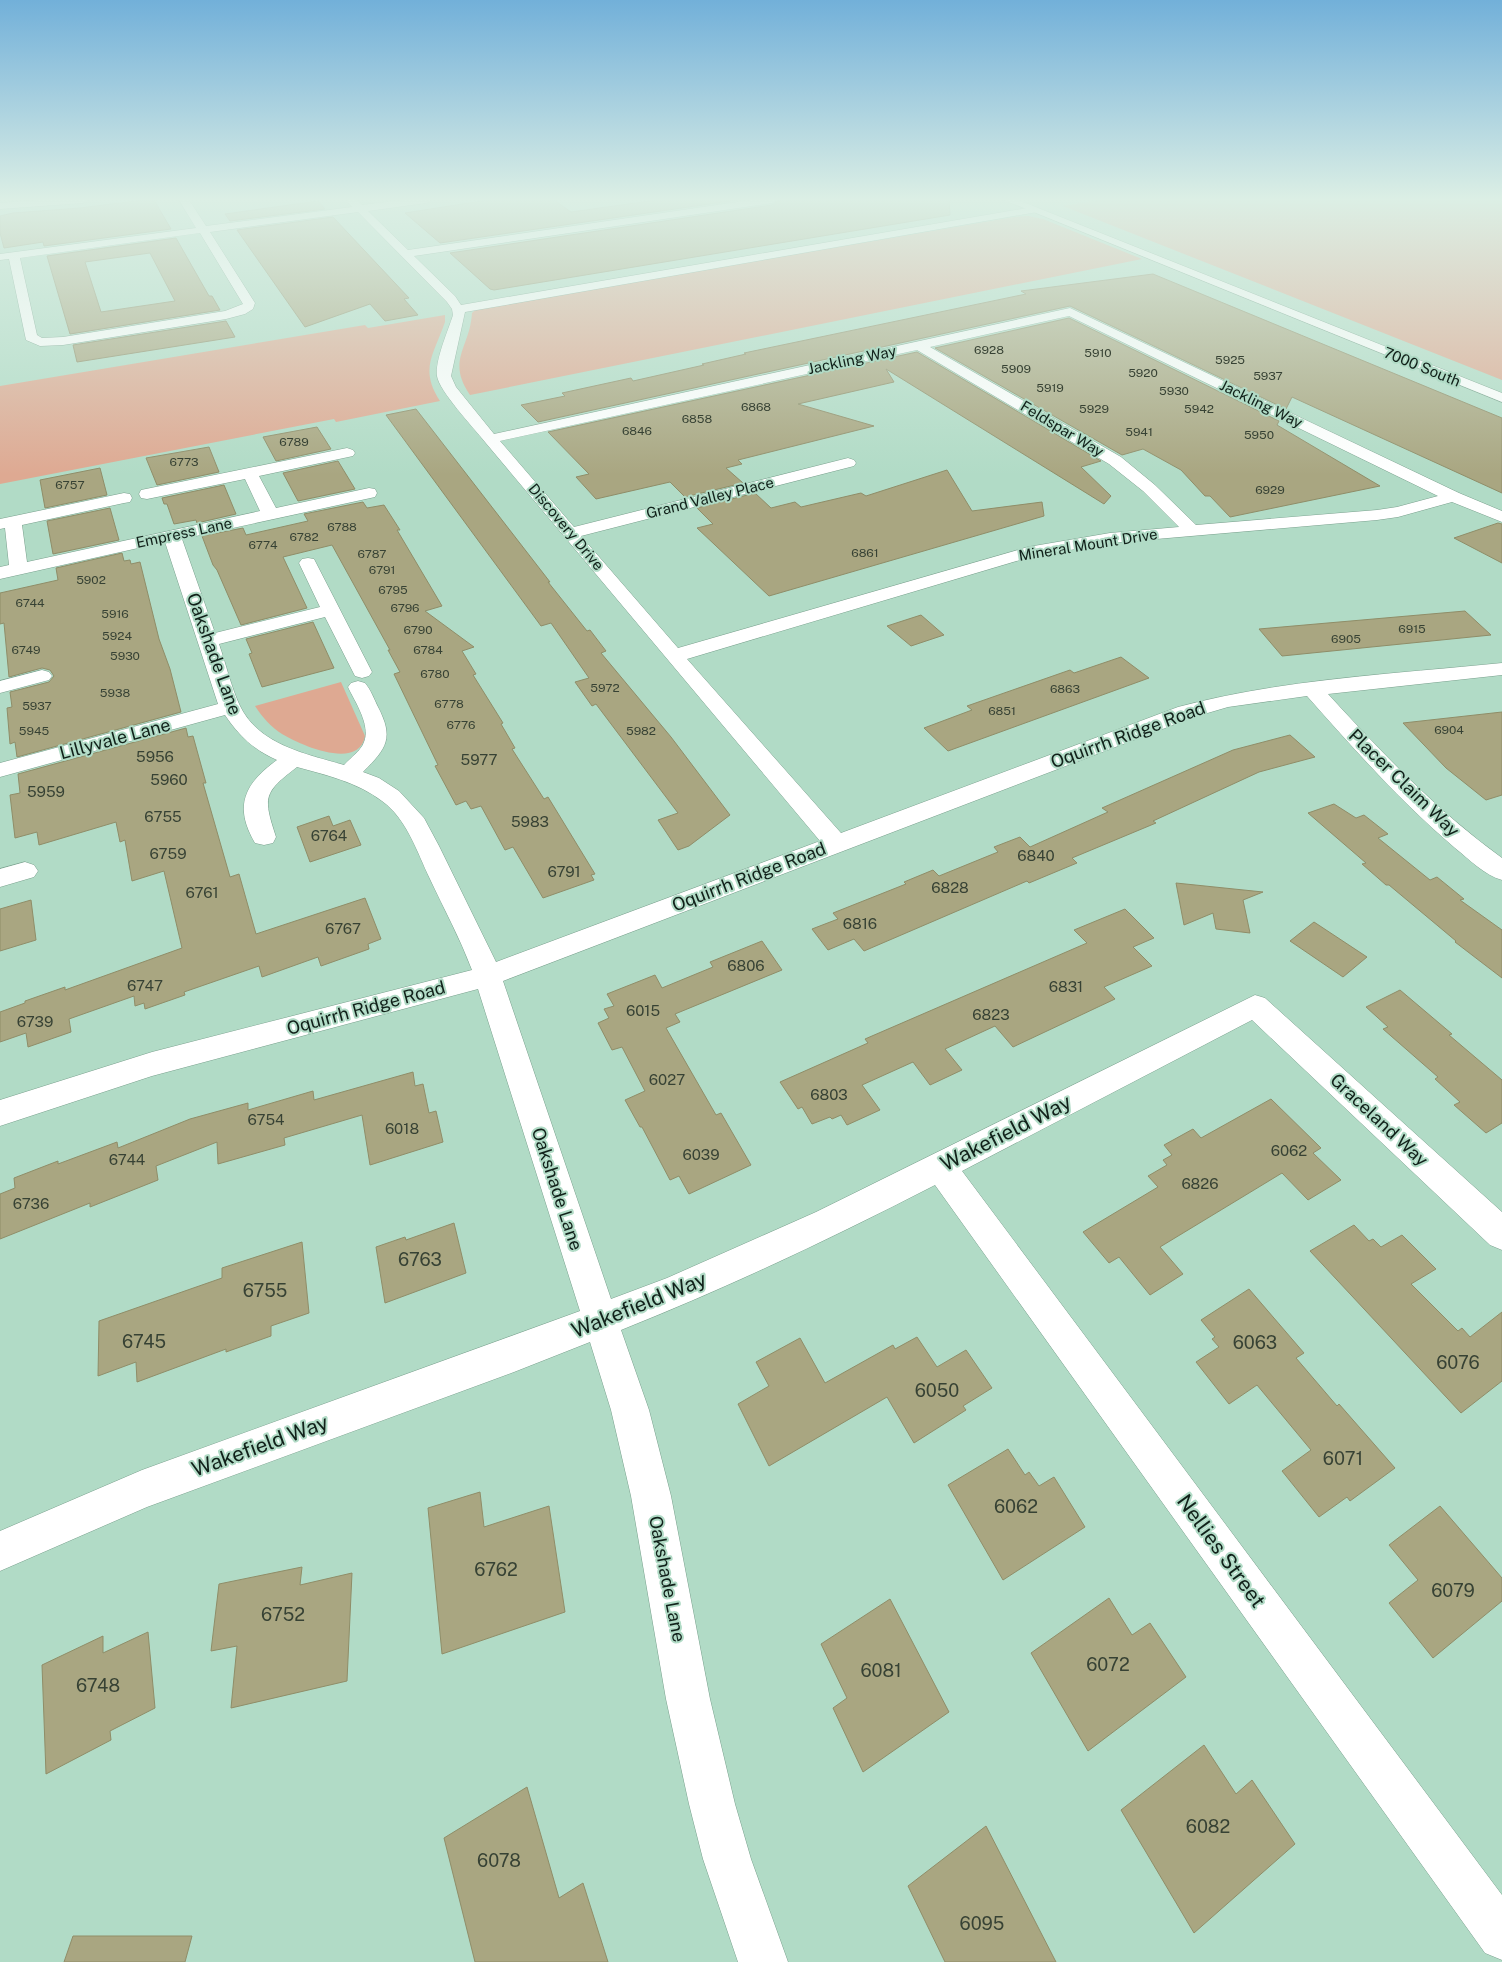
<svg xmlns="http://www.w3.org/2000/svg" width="1502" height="1962" viewBox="0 0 1502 1962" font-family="'Public Sans',sans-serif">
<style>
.green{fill:#dea992}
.building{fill:#a9a681;stroke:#8f8d68;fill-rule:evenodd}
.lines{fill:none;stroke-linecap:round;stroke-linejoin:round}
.street-casing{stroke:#79a08d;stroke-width:1}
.secondary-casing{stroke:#79a08d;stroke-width:1}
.street{fill:#fff;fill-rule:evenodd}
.secondary{fill:#fff;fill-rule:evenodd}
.labels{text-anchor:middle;stroke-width:4;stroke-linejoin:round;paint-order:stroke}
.far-number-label{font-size:12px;fill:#374234}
.far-street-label{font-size:15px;fill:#11211a;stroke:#b1dbc6}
.number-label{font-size:15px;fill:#374234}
.street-label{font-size:18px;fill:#11211a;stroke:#b1dbc6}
.near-number-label{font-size:18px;fill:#374234}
.near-street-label{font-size:21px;fill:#11211a;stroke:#b1dbc6}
</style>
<rect width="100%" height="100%" fill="#b1dbc6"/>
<!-- green -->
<g class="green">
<path d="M1100,200H1502V380L1063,206Z"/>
<path d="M1028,216L1043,219L1142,259L470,395C446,360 470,348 472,313L475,310L485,307L1014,217Z"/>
<path d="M445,315V322C434,354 419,369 440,401L336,422L334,419L0,484V386L365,325L368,328Z"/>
<path d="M341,682L365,736C359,771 300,745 282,734C271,727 262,717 255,706Z"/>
</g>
<!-- building -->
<g class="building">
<path d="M144,200H154L171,229L44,246L43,242L4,248L0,233V216L13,213L80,208Z"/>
<path d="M488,200H554L571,212L657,200H737L440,243L405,213Z"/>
<path d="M779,200H949L950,215L494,290L490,289L450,253L772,205Z"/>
<path d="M318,201L325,209L230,221L225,214Z"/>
<path d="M333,217L409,298L404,299L418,315L385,321L370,304L305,327L237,230Z"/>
<path d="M176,238L209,296H212L220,310L70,334L47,256ZM150,253L175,301L101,312L85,262Z"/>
<path d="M1153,274L1502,418V493L1292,397L1286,409L1070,306L538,422L521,405L565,396L562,393L631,378L633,381L704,365L702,364L746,354L744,353L1026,294L1021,291Z"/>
<path d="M1069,318L1279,421L1277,425L1380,486L1230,517L1210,496H1205L1181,470L1143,449L1122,455L935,348Z"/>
<path d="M226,321L235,337L77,362L73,345Z"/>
<path d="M917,352L1101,461L1081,467L1111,496L1104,504L886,369L894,382L798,404L874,426L738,460L742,464L726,468L743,483L685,497L670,482L596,499L576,477L589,474L548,432Z"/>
<path d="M416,409L550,582H548L587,631L590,630L606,651L601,653L671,737L730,815L689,846L678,850L658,820L678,813L596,704L592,706L575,682L589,678L551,623L541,626L386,415Z"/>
<path d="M317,427L331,449L276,461L263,437Z"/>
<path d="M209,447L219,472L157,485L146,458Z"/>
<path d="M338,461L355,489L298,501L283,473Z"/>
<path d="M100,468L107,495L45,508L40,480Z"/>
<path d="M947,470L972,511L1042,502L1044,516L769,596L697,528L713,524L697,508L755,493L771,508L795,502L801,507L861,493L866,496Z"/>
<path d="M224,485L236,514L197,523L196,520L174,524L167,504H164L162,498Z"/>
<path d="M363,502L367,508L384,505L400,530H397L442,606L425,611L474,647L462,651L476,674L473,675L503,723L501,724L515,748L512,749L544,799L548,797L595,874L591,875L594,880L543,898L513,847L505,850L481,806L471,809L466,801L456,805L435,766L438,765L394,674L400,672L388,650H390L332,545L283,557L307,608L241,625L217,570L213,565L202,536L243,528L246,535L308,521L304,514Z"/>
<path d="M110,508L119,540L53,554L47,521Z"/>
<path d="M1498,523L1502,524V563L1454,538Z"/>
<path d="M122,553L124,561L130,560L131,564L140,562L159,639L170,669L181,712L17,757L15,742L10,744L7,708L12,707L10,692L49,682L54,676L50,670L42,668L9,677L4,623L0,624V593L58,580L56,568Z"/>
<path d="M1465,611L1491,635L1282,656L1259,629Z"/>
<path d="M921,615L944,635L911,646L887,626Z"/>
<path d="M313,622L334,668L262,687L249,654L252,653L246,639Z"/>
<path d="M1121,657L1149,678L948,751L924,728L972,710L967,706L1070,670L1074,673Z"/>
<path d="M1502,712V795L1486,800L1446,768L1403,723Z"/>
<path d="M186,728L188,737L193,736L206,783H203L230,877L239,874L256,934L365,898L381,939L368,944L369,949L321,966L318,957L262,977L259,966L184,992L185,995L145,1009L144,1003L135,1006L134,996L69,1019L71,1032L28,1047L26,1033L0,1042V1012L25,1003V1001L65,987V990L182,948L164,871L132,881L125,840L120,842L116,822L39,845L37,832L15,838L10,795L20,793L18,774Z"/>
<path d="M1290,735L1315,757L1259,772L1153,821L1156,823L1072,858L1077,863L1029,883L1027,881L864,951L854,939L828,950L812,929L838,919L833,913L906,884L904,882L933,870L939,876L998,852L994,847L1020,837L1030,847L1108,812L1102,808L1233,750Z"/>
<path d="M1334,804L1356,818L1364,815L1388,834L1378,838L1430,880L1437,877L1464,899L1460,900L1502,930V978L1455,942L1456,941L1389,885H1386L1362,864L1366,863L1308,813Z"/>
<path d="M329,816L333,826L350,820L361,845L310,862L297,827Z"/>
<path d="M1176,883L1263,892L1243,900L1250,933L1216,929L1213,913L1184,925Z"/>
<path d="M31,900L36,940L0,951V909Z"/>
<path d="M1125,909L1154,938L1133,947L1152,966L1104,987L1115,999L1013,1047L995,1026L945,1049L962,1070L930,1085L913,1062L862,1085L880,1110L847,1125L841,1115L832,1119L830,1117L812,1124L802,1107L798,1109L780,1082L868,1043L865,1039L1087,943L1074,930Z"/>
<path d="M1314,922L1367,957L1343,977L1290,941Z"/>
<path d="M762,941L782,970L675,1014L680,1022L666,1028L716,1115L721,1113L751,1165L689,1194L679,1176L670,1180L642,1127H640L625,1100L645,1091L622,1047L612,1050L598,1023L609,1018L604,1009L614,1006L607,994L655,975L662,988L713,967L710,962Z"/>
<path d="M1400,990L1452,1034L1449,1035L1502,1080V1123L1486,1133L1454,1105L1460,1102L1435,1079L1438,1077L1383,1029L1388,1027L1366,1007Z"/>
<path d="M413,1072L415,1086L423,1084L429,1113L436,1111L443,1142L370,1165L362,1115L284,1138L285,1145L218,1164L217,1142L156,1166L158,1180L90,1207V1203L0,1239V1194L15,1188L14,1178L58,1161V1164L117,1142L118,1148L190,1119L248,1103V1110L313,1091L314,1100Z"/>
<path d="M1271,1099L1321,1148L1313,1153L1341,1180L1308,1200L1282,1173L1160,1247L1183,1274L1150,1295L1119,1257L1109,1263L1083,1232L1158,1187L1148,1176L1167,1165L1163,1160L1172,1155L1164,1145L1193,1129L1201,1138Z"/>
<path d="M454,1223L466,1273L385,1303L376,1247L405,1237L406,1240Z"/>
<path d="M1354,1225L1369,1241L1373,1239L1381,1247L1402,1235L1436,1269L1411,1284L1458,1331L1462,1328L1470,1337L1502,1312V1381L1461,1413L1310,1251Z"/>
<path d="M302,1242L309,1313L271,1326V1336L226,1352V1349L137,1382L136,1362L98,1376L99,1321L222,1278V1268Z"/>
<path d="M1249,1289L1304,1353L1296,1358L1337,1406L1339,1404L1395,1468L1350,1501L1347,1497L1319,1517L1282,1471L1311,1450L1257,1385L1229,1404L1196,1362L1219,1347L1212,1339L1215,1337L1201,1320Z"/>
<path d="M917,1337L937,1367L966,1350L992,1388L963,1406L966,1410L914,1443L887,1397L769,1466L738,1404L769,1386L756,1362L800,1338L825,1383L893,1345L895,1349Z"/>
<path d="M1008,1449L1025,1475L1029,1472L1039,1486L1054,1477L1085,1527L1003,1580L948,1485Z"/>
<path d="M480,1492L484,1527L549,1506L565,1612L442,1654L428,1508Z"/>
<path d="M1440,1506L1502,1578V1601L1433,1658L1389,1603L1418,1580L1389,1545Z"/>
<path d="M302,1567L300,1585L352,1573L347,1681L231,1708L237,1646L211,1651L219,1584Z"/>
<path d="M1109,1598L1132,1635L1150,1623L1186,1677L1088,1751L1031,1653Z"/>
<path d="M890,1599L949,1712L863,1772L833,1708L847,1698L821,1644Z"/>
<path d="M148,1632L155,1708L110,1731L111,1740L46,1774L42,1665L103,1636V1653Z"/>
<path d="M1204,1745L1236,1794L1252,1780L1295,1844L1194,1933L1121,1810Z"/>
<path d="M527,1787L559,1898L583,1883L608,1962H475L444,1838Z"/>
<path d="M986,1826L1056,1962H945L908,1886Z"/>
<path d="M73,1936H192L185,1962H64Z"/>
</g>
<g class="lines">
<!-- street casing -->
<g class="street-casing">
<g id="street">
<path d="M40,200H88L83,203L0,209V203Z"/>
<path d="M179,200H189L206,226L352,207L346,200H357L362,205L403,200H431L426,203L368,211L408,250L751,200H777L772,203L414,256L455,296L461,305L1033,207L1037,208V212L465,312L451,376L456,387L494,434L1070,308L1459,493L1502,511V522L1452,502L1398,517L1377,520L1110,543L1030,557L687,659L841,833L1178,707C1283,679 1394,674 1502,663V675L1328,694C1382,753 1437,811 1502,858V880C1484,875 1469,859 1455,848C1401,802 1354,749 1307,696L1228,707L1194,717L503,981L611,1299L667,1278L816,1212L1255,995L1265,998L1502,1212V1250L1490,1245L1252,1020L962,1171L1502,1895V1960L1485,1953L935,1185C832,1238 729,1287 621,1330L649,1410L671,1496L710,1699L735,1804L751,1859L788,1962H738L703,1859L689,1804L666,1699L631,1496L611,1410L590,1342L514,1372L147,1507L0,1571V1531L142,1470L580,1311L478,989L152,1076L0,1126V1100L152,1052L472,970C460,938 444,909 430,879C417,852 407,819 382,801C357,782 326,775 297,767C263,793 263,797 276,837L273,843L264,845L255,843C233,806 245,783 277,760C254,750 239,736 225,715L0,777V763L218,704L165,542L0,579V567L9,565L5,528L0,529V519L124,493L130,494L132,498L130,502L124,503L22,525L27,562L260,511L245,479L147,499L141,498L139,494L141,490L347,448L353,450L355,453L353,456L259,476L276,508L369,488L375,489L377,493L375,497L182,539L215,633L320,607L299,563L302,559L308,558L314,559L372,672L369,676L362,678L355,676L325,617L219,644C226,664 231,687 240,706C259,745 306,754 344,765C350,758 361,751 364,742C371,725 355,702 348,687L351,683L358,681L365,683C371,690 374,699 378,707C394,738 387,748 363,772L379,778L399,791L424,818L439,846L496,962L820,841L485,442C474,428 439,391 437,376C435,360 448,331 453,315L452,309L447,302L358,212L210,232L255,303L253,309L245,314L226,319L63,345L40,346L26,340L9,259L0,260V254L196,228ZM200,233L243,304L225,311L63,337L42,338L37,335L20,258ZM1069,316L1438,496L1397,507L1377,510L1196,525L1155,485L1121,457L930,347ZM917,350L1109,464L1143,491L1179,527L1110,533L1028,547L678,648L581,536L854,466L856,463L854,460L848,458L574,527L500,441Z"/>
<path d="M42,670L49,672L52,676L49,680L0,693V681Z"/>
<path d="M25,862L34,865L38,871L34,877L0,887V869Z"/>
</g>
</g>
<!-- secondary casing -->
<g class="secondary-casing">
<path id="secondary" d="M1004,200H1018L1502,393V402Z"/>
</g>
<!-- street -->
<use href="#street" class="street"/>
<!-- secondary -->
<use href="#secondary" class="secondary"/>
</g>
<!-- sky -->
<linearGradient id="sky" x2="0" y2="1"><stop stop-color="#72b0d9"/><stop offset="0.42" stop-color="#dcefe5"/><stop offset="1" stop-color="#dcefe5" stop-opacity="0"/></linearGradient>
<rect width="1502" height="475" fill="url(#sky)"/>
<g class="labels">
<!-- far-number labels -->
<g class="far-number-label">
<text x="989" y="354">6928</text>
<text x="1098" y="357">5910</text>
<text x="1230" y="364">5925</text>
<text x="1016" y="373">5909</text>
<text x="1143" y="377">5920</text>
<text x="1268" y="380">5937</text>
<text x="1050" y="392">5919</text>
<text x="1174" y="395">5930</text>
<text x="756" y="411">6868</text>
<text x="1094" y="413">5929</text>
<text x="1199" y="413">5942</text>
<text x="697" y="423">6858</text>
<text x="637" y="435">6846</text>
<text x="1139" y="436">5941</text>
<text x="1259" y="439">5950</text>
<text x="294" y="446">6789</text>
<text x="184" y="466">6773</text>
<text x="70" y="489">6757</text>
<text x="1270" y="494">6929</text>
<text x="342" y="531">6788</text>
<text x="304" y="541">6782</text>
<text x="263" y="549">6774</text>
<text x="865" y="557">6861</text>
<text x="372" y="558">6787</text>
<text x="382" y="574">6791</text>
<text x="91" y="584">5902</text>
<text x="393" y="594">6795</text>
<text x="30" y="607">6744</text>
<text x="405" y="612">6796</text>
<text x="115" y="618">5916</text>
<text x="1412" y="633">6915</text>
<text x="418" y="634">6790</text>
<text x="117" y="640">5924</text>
<text x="1346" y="643">6905</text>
<text x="26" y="654">6749</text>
<text x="428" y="654">6784</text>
<text x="125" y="660">5930</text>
<text x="435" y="678">6780</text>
<text x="605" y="692">5972</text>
<text x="1065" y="693">6863</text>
<text x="115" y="697">5938</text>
<text x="449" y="708">6778</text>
<text x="37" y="710">5937</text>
<text x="1002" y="715">6851</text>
<text x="461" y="729">6776</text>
<text x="1449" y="734">6904</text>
<text x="34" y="735">5945</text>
<text x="641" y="735">5982</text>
</g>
<!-- far-street labels -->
<g class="far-street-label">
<text transform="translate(852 360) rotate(-12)" y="5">Jackling Way</text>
<text transform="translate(1422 367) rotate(22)" y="5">7000 South</text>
<text transform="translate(1261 404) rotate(26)" y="5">Jackling Way</text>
<text transform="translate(1062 429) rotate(31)" y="5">Feldspar Way</text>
<text transform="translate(710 498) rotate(-14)" y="5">Grand Valley Place</text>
<text transform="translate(566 527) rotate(50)" y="5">Discovery Drive</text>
<text transform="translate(184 533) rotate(-12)" y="5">Empress Lane</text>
<text transform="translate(1088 545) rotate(-9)" y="5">Mineral Mount Drive</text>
</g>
<!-- number labels -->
<g class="number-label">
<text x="155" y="762">5956</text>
<text x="479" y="765">5977</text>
<text x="169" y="785">5960</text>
<text x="46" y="797">5959</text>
<text x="163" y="822">6755</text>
<text x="530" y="827">5983</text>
<text x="329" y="841">6764</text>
<text x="168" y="859">6759</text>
<text x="1036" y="861">6840</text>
<text x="564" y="877">6791</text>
<text x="950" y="893">6828</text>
<text x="202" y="898">6761</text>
<text x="860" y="929">6816</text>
<text x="343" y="934">6767</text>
<text x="746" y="971">6806</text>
<text x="145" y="991">6747</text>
<text x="1066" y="992">6831</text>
<text x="643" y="1016">6015</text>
<text x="991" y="1020">6823</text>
<text x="35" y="1027">6739</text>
<text x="667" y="1085">6027</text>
<text x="829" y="1100">6803</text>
<text x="266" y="1125">6754</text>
<text x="402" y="1134">6018</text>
<text x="1289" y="1156">6062</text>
<text x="701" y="1160">6039</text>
<text x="127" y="1165">6744</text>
<text x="1200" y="1189">6826</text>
<text x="31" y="1209">6736</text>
</g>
<!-- street labels -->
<g class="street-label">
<text transform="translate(214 654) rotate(70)" y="6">Oakshade Lane</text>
<text transform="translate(1128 735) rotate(-20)" y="6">Oquirrh Ridge Road</text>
<text transform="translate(115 739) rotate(-15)" y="6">Lillyvale Lane</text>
<text transform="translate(1404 783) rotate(44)" y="6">Placer Claim Way</text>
<text transform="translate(749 877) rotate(-21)" y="6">Oquirrh Ridge Road</text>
<text transform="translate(366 1008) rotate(-15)" y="6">Oquirrh Ridge Road</text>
<text transform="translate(1379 1120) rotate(43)" y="6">Graceland Way</text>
<text transform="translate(557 1189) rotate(72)" y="6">Oakshade Lane</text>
<text transform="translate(667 1579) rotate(79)" y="6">Oakshade Lane</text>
</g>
<!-- near-number labels -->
<g class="near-number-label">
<text x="420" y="1266">6763</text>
<text x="265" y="1297">6755</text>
<text x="144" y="1348">6745</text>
<text x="1255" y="1349">6063</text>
<text x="1458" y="1369">6076</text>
<text x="937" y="1397">6050</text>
<text x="1343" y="1465">6071</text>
<text x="1016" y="1513">6062</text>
<text x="496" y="1576">6762</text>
<text x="1453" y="1597">6079</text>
<text x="283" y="1621">6752</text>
<text x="1108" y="1671">6072</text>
<text x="881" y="1677">6081</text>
<text x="98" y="1692">6748</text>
<text x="1208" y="1833">6082</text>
<text x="499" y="1867">6078</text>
<text x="982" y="1930">6095</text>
</g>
<!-- near-street labels -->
<g class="near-street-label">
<text transform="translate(1006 1133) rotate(-27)" y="7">Wakefield Way</text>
<text transform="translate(639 1305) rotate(-22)" y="7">Wakefield Way</text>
<text transform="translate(260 1446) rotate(-20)" y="7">Wakefield Way</text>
<text transform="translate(1221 1551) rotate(54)" y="7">Nellies Street</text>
</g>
</g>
</svg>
